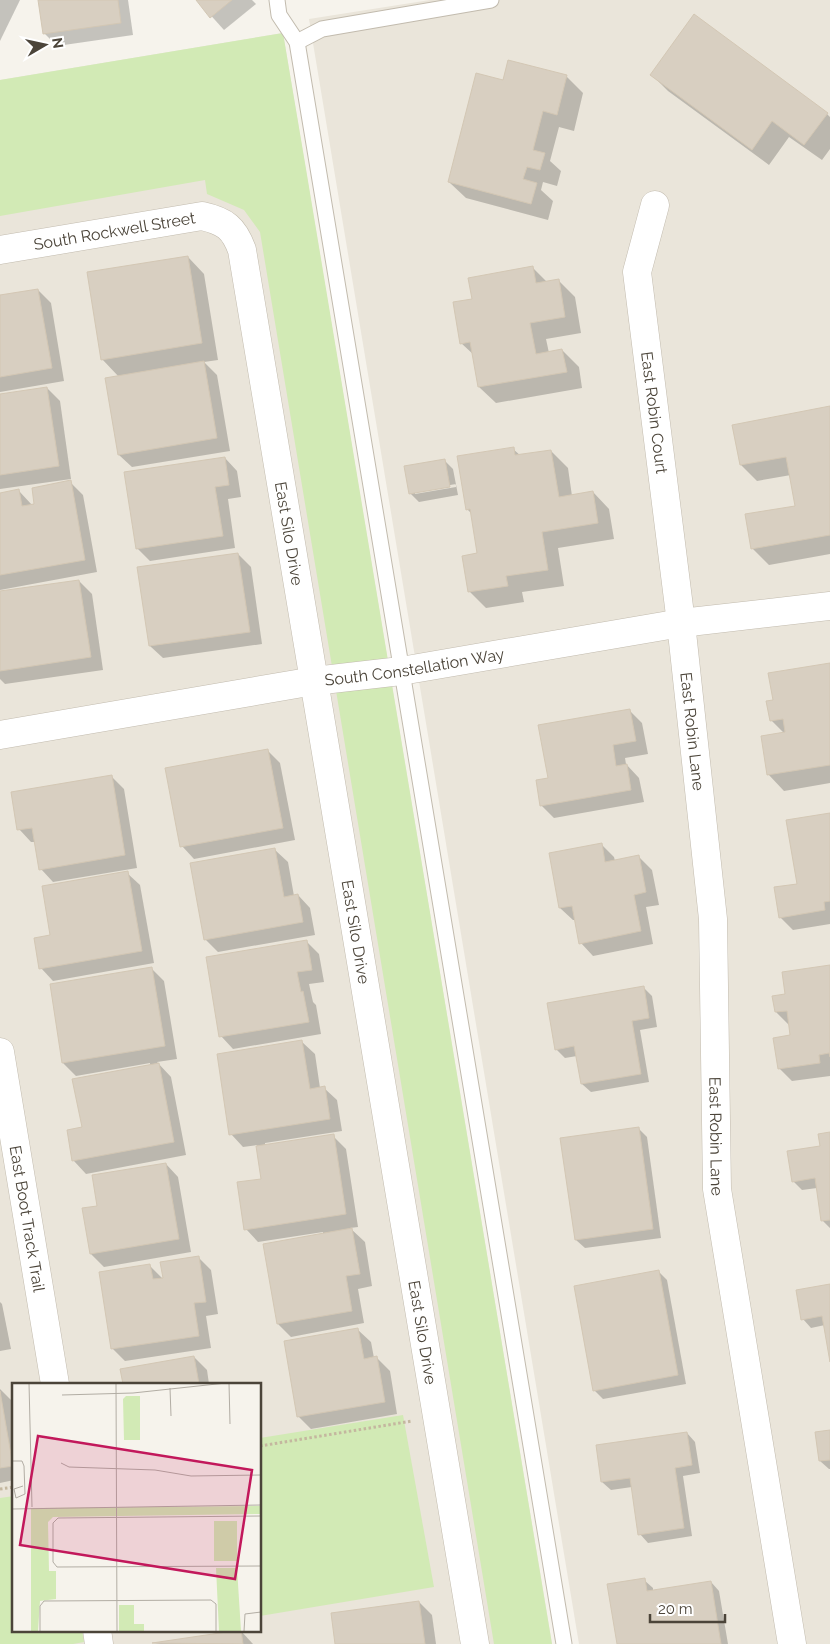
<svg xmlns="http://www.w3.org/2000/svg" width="830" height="1644" viewBox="0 0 830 1644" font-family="Raleway,sans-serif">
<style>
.residential{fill:#eae5da;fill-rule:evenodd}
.green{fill:#d2eab5}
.shadow{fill:#0003;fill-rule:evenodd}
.building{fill:#d8cfc1;stroke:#d3c7b4}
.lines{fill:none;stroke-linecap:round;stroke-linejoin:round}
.lane-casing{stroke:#c2bbae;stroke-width:17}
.street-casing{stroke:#c2bbae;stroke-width:29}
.path{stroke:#c4b79f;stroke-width:3;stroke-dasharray:2.5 2.5;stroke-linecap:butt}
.lane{stroke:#fff;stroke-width:15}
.street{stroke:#fff;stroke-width:28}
.labels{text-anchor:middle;stroke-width:5;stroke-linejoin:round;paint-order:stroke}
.street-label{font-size:16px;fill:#4b4439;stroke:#fff}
.inset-road{fill:none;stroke:#b2ada4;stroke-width:1}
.view{fill:#c2185b;fill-opacity:0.15;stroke:#c2185b;stroke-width:2.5}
.inset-edge{fill:none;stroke:#4b4439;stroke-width:2.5}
</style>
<rect width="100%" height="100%" fill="#f6f3ec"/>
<!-- residential -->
<g class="residential">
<path d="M430,0H830V1644H579L309,19Z"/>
<path d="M283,33L552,1644H0V80ZM14,1384H260V1630H14Z"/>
</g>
<!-- green -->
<g class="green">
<path d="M283,33L305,163L552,1644H494L260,232L244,210L207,194L205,180L0,216V80Z"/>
<path d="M403,1415L434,1587L260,1616V1438Z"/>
<path d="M14,1496V1630H82L84,1642L73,1644H0V1498Z"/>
</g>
<!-- shadow -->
<g class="shadow">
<path d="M0,0H20L0,41Z"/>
<path d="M39,0H128L133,35L57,46L44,33Z"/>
<path d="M197,0H252L256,4L224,30Z"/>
<path d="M509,61L567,77L583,93L574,131L559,127L550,161L561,171L557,186L543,182L541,190L553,201L548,220L466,198L449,182L503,82Z"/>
<path d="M652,75L827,114L830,117V149L822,160L789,137L769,165L668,91Z"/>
<path d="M188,257L204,274L218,360L204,362L217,375L230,451L132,467L119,455V377L102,359Z"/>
<path d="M533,268L547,282L558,280L575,297L581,333L546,339L549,353L562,350L579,367L582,388L496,403L479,387L474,355L461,343L473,300Z"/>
<path d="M38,290L51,303L64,381L0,392V296Z"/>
<path d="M47,388L60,401L71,479L0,489V395Z"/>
<path d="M830,408V554L769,565L752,548L796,507L791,475L757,481L741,465Z"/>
<path d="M513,449L521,456L551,451L568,468L572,496L593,492L609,509L614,539L558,548L564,586L522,592L524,602L486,608L469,591L478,555L472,514L467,509Z"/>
<path d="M225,458L237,471L241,497L228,499L235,548L150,561L137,548Z"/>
<path d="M444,460L453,469L458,495L419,502L410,493ZM456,484V487L415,494V491Z"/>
<path d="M70,482L83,495L97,572L0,590V494L19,491L32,505Z"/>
<path d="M238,554L251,567L262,644L163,658L150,646Z"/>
<path d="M79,581L92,594L103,670L5,684L0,679V592Z"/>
<path d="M830,664V783L784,791L768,774L784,733L771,720L774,701Z"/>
<path d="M629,710L642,723L648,754L625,758L626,764L639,778L644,802L554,818L541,805L549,779Z"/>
<path d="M267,750L280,763L295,840L194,859L182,846Z"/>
<path d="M111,776L124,789L137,868L53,882L41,869L36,842H31L19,829Z"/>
<path d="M830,814V924L793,930L780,917L798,885Z"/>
<path d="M601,844L614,857L615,861L639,857L652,870L659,905L646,907L653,944L593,956L581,943L576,920H573L560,908Z"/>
<path d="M275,850L288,862L294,896L298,895L310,908L315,935L218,952L205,939Z"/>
<path d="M127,873L140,885L154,963L53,981L41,968L51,936Z"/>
<path d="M306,941L319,954L324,982L309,984L313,1002L316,1005L321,1034L233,1049L221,1036Z"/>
<path d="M830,966V1076L792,1081L779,1068L792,1036L789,1025L776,1012L786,995Z"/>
<path d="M151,968L164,981L177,1059L157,1062L171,1077L186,1155L86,1174L74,1161L83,1128L150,1066V1063L76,1076L63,1063Z"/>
<path d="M643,987L652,996L657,1027L640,1030L649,1082L591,1092L582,1084L577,1056L565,1058L556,1049Z"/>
<path d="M302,1042L315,1054L320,1088H324L337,1100L342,1131L265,1143V1146L333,1136L346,1149L358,1227L350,1228L365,1242L372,1286L358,1289L364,1323L291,1337L278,1324L323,1234V1232L258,1242L246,1229L262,1180L257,1145L243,1147L231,1134Z"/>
<path d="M638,1128L647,1137L661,1238L585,1248L576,1240Z"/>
<path d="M830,1134V1228L823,1221L817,1188L802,1190L794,1182Z"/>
<path d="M166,1164L178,1177L191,1252L104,1267L91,1254L84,1209L98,1207Z"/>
<path d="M198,1257L211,1270L218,1314L206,1316L211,1348L125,1361L112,1348L150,1266L164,1280Z"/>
<path d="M659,1272L667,1280L686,1384L603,1399L594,1390Z"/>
<path d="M830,1285V1355L825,1325L811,1328L803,1319Z"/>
<path d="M0,1302L2,1304L11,1349L0,1351Z"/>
<path d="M358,1330L371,1342L374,1358H377L390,1371L397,1414L311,1429L298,1416Z"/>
<path d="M194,1357L207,1370L209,1384H124Z"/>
<path d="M0,1389L12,1401L14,1413V1480L0,1483Z"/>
<path d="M830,1431V1469H829L820,1461Z"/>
<path d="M687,1433L695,1442L700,1473L683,1476L692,1536L648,1543L640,1534L632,1487L611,1490L602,1482Z"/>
<path d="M644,1580L653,1588V1592L711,1582L719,1591L728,1644H618Z"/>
<path d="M419,1602L432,1615L436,1644H336Z"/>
<path d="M241,1631L253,1644H154Z"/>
</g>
<!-- building -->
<g class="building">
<path d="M38,0H118L121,23L43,34Z"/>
<path d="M196,0H232L210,18Z"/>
<path d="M694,14L828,113L804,145L772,121L752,150L650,75Z"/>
<path d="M508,60L567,75L557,115L543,111L533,150L545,153L540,170L527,167L523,179L537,183L531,204L448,182L476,73L503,80Z"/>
<path d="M188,256L202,343L101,360L87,272Z"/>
<path d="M533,266L536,283L559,279L565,317L530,323L536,354L562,349L567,372L478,387L470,342L460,344L453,302L472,299L468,278Z"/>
<path d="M38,289L52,368L0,377V295Z"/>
<path d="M204,361L217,438L118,455L105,378Z"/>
<path d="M47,387L59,466L0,475V394Z"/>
<path d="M830,406V535L751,549L745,514L795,506L786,457L740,465L732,425Z"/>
<path d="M514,447L515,455L551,450L559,497L593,491L598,523L542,532L548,570L506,576L508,586L468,592L462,556L477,553L470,509L466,510L457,456Z"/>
<path d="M225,457L229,485L215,487L223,536L136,549L124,472Z"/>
<path d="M445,459L450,487L409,494L404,466Z"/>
<path d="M71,480L85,560L0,575V493L19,489L22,506L34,504L32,488Z"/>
<path d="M238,553L250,632L149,646L137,567Z"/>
<path d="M79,580L91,657L0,671V591Z"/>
<path d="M830,663V765L767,775L761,736L785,732L783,719L770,721L766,701L773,700L768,673Z"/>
<path d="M630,709L636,741L613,745L616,766L627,764L631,790L540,806L536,780L548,778L538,725Z"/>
<path d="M268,749L283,828L180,847L165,768Z"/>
<path d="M112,775L125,855L39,870L32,828L17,830L11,792Z"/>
<path d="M830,813V901L824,902L825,910L779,918L774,887L797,884L786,820Z"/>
<path d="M602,843L605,862L639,855L646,892L634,895L641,931L579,944L572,906L559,908L549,853Z"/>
<path d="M275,848L284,897L298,894L303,922L204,940L190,863Z"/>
<path d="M128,871L142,951L39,969L34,938L50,935L42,886Z"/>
<path d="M307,940L312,970L297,972L301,992L303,991L309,1022L219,1037L206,957Z"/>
<path d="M830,965V1057L829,1053L819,1055L820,1063L778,1069L773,1038L790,1035L787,1011L775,1012L772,996L785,994L782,972Z"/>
<path d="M152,967L165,1046L62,1063L50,984Z"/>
<path d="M644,986L649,1018L632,1021L641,1074L581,1084L574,1046L555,1050L547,1003Z"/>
<path d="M302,1040L310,1089L325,1086L330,1119L229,1135L217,1054Z"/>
<path d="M159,1063L174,1142L72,1161L67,1130L82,1127L72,1079Z"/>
<path d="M639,1127L653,1229L575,1240L560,1138Z"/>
<path d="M830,1132V1220L821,1221L815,1178L792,1182L787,1151L820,1146L818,1134Z"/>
<path d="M334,1134L346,1214L244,1230L237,1182L261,1179L256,1146Z"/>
<path d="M166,1163L179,1239L90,1254L82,1208L97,1206L92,1175Z"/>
<path d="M352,1228L360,1274L346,1276L352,1311L277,1324L263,1244Z"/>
<path d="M199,1256L206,1302L194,1303L199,1336L111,1349L99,1272L150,1264L153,1279L163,1278L160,1262Z"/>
<path d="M659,1270L678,1375L593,1391L574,1286Z"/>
<path d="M830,1284V1362L822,1316L801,1320L796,1290Z"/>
<path d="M358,1328L364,1359L377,1356L385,1402L297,1417L284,1341Z"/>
<path d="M194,1356L199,1384H123L120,1369Z"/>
<path d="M0,1391L13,1466L0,1468Z"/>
<path d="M830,1430V1460L819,1461L815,1432Z"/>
<path d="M687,1432L692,1465L675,1468L684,1528L638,1535L630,1478L601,1482L596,1445Z"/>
<path d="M645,1578L647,1591L711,1581L721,1644H617L607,1584Z"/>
<path d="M419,1601L425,1644H335L331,1613Z"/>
<path d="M241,1630L243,1644L152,1643L240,1630Z"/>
</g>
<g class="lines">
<!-- lane casing -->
<g class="lane-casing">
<g id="lane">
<path d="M277,0L279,15L297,42L564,1644"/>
<path d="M297,42L322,29L491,0"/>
</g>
</g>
<!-- street casing -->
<g class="street-casing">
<g id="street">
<path id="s1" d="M655,205L637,272L681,623L713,919L717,1189L792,1644"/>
<path id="s2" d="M0,250L202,216C225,221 234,228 242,250L475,1644"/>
<path id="s3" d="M0,735L314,681L401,671L681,623L830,606"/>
<path id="s4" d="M0,1052L55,1384"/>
<path d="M97,1630L99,1644"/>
</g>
</g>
<!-- path -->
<g class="path">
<path d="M260,1446L412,1421"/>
<path d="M0,1489L14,1487"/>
</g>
<!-- lane -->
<use href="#lane" class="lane"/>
<!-- street -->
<use href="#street" class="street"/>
</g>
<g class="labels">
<!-- street labels -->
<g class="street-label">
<text dy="6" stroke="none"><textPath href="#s2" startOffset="116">South Rockwell Street</textPath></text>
<text dy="6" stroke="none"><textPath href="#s1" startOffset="211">East Robin Court</textPath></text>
<text dy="6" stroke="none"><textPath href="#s2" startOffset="548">East Silo Drive</textPath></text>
<text dy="6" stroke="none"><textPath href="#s3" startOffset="420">South Constellation Way</textPath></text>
<text dy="6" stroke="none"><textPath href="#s1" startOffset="532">East Robin Lane</textPath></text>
<text dy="6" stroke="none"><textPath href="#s2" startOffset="952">East Silo Drive</textPath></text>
<text dy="6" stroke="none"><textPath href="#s1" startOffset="938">East Robin Lane</textPath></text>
<text dy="6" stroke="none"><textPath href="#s4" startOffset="169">East Boot Track Trail</textPath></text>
<text dy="6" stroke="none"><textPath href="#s2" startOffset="1358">East Silo Drive</textPath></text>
</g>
</g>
<!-- overview -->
<g transform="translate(12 1383)">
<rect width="249" height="249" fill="#f6f3ec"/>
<path d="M114,13H128V57H112L111,16ZM249,123V131L41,134L36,139L37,188H44V216L28,218L26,248H19V125ZM202,138H225V178H202ZM204,185H225L229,248H207ZM107,222H122V241H132V248H107Z" fill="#d2eab5"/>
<path class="inset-road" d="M17,0L20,124M104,0L105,248M217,0L218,41M158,5L159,33M50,12L121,10L214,0M0,78H10L12,83L13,111L4,115L2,106L11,103M49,80L57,84L143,87L179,93L249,92M0,126L249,122M249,133L46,135L41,140V179L45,184L249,183M28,248V223L32,218L199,217L204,221V248M232,248L233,231L249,229"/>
<path class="view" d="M26,53L240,87L223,196L8,162Z"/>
<rect width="249" height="249" class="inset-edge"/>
</g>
<!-- north arrow -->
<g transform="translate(45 45) rotate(81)" stroke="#ffffff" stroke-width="4" paint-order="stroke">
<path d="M0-4L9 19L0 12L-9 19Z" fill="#4b4439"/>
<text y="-8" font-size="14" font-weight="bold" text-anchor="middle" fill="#4b4439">N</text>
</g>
<!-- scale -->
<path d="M650 1614v8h75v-8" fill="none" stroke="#4b4439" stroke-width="2.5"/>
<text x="658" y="1614" font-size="15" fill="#4b4439" stroke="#ffffff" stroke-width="4" paint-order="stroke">20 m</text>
</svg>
